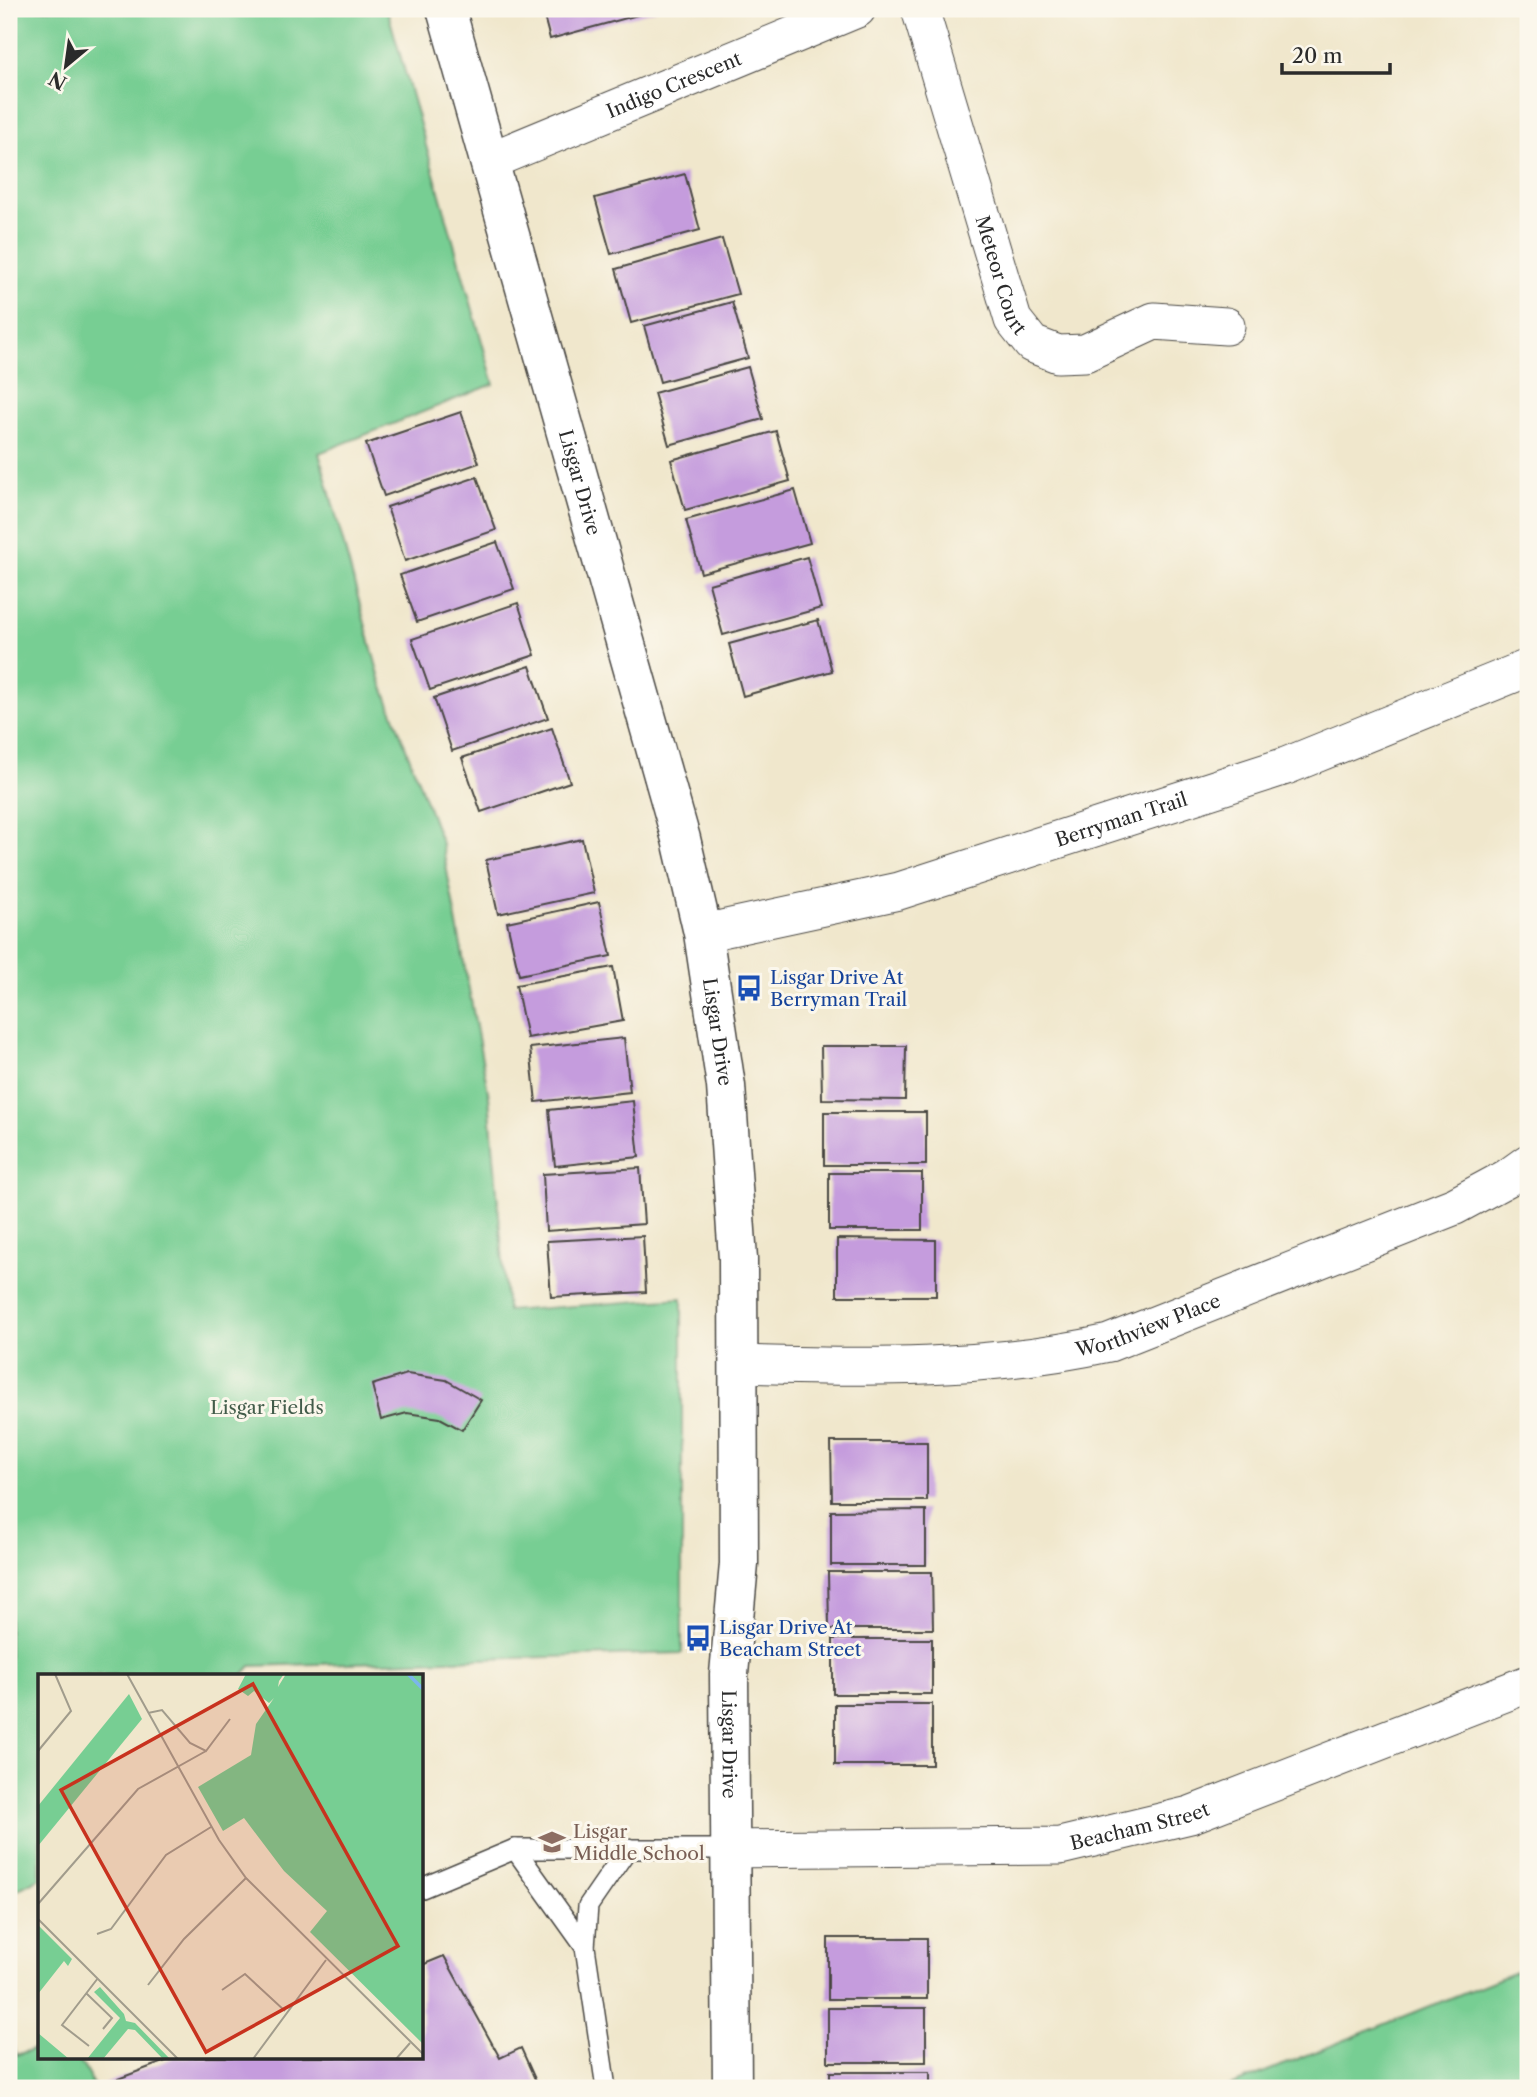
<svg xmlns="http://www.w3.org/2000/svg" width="1537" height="2097" viewBox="0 0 1537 2097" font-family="'Libre Caslon Text',serif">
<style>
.green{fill:#77ce93;stroke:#517c5f;stroke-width:2}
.building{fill:#c59cdd}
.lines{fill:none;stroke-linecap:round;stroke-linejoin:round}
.service-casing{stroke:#494743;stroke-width:22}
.minor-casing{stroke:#494743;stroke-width:39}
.tertiary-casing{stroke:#494743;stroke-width:41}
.service{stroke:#fff;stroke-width:19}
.minor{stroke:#fff;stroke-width:37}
.tertiary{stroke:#fff;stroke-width:38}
.labels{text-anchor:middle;stroke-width:6;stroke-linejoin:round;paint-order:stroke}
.street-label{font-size:19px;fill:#2b2b2b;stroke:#fbf7ec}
.transit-label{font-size:19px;fill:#164399;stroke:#fbf7ec;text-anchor:start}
.park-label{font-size:19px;fill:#425c4a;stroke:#fbf7ec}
.education-label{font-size:19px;fill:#785e54;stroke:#fbf7ec;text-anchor:start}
.inset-river{fill:none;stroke:#7bb6ec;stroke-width:3.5}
.inset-road{fill:none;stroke:#a19c8c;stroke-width:2}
.view{fill:#c8321e;fill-opacity:0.15;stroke:#c8321e;stroke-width:3.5}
.inset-edge{fill:none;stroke:#2b2b2b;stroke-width:3.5}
</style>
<rect width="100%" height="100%" fill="#fbf7ec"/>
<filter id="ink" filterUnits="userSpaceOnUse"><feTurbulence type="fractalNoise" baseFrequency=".0143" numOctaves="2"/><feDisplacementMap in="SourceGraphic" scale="14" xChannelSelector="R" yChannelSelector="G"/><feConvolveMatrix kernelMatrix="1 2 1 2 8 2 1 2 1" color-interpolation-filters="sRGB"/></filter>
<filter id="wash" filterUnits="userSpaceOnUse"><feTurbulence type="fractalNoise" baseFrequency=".00686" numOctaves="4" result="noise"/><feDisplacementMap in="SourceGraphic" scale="28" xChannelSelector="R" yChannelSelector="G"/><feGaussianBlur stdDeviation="1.57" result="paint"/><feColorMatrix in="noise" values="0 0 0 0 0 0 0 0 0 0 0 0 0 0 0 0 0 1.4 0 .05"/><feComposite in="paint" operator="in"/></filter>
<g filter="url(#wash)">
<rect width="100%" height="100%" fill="#f0e7cc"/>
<!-- green -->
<g class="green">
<path d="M9,9H387L494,384L319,453L380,679L442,844L489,1097L507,1311L682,1298V1653L251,1666L243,1675H40V1878L9,1894Z"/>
<path d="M1528,1967V2088H1225Z"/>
<path d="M9,2036L16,2055L40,2047V2057H78L95,2088H9Z"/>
</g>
<g id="blocks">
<!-- building -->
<g class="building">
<path d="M542,9H656V10L550,39Z"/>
<path d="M685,174L700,230L611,254L595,198Z"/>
<path d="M722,239L738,294L631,323L616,269Z"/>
<path d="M732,302L748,358L660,382L644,326Z"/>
<path d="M748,367L763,419L669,445L654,393Z"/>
<path d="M461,412L479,463L384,496L366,444Z"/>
<path d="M776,431L790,481L685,510L671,460Z"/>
<path d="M477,477L496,530L405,561L387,507Z"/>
<path d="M795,490L810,543L701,573L686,520Z"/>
<path d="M497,542L514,589L417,622L400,575Z"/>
<path d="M807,557L821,608L723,635L709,584Z"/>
<path d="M518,603L535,655L430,690L412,639Z"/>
<path d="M818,620L832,671L743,696L729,644Z"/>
<path d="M530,666L548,718L452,751L434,698Z"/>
<path d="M552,728L570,782L481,812L462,758Z"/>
<path d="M582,839L594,893L498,914L486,860Z"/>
<path d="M599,902L611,956L519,975L507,922Z"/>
<path d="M613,967L623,1021L527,1038L516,985Z"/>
<path d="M624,1038L630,1092L536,1102L530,1048Z"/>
<path d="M821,1046H906L905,1100L822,1099Z"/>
<path d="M633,1101L639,1157L555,1166L549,1110Z"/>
<rect x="824" y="1112" width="102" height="53"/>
<path d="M640,1168L644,1224L546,1231L543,1174Z"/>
<rect x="829" y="1173" width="93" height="57"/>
<path d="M643,1236L646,1292L551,1297L547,1241Z"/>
<path d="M837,1239L936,1240V1296H837Z"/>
<path d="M407,1374L446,1380L481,1400L462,1430L440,1418L407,1413L381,1420L372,1385Z"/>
<path d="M831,1442H927V1501H832Z"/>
<path d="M926,1510V1565H831V1511Z"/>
<path d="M828,1572H932L933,1629H829Z"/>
<rect x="833" y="1639" width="99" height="55"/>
<rect x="835" y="1704" width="97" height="61"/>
<rect x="828" y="1938" width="99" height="61"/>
<path d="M444,1956L500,2058L521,2048L539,2088H104L102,2085L176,2057H422V1965Z"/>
<rect x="828" y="2008" width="98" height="54"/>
<rect x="830" y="2072" width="100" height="16"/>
</g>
</g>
</g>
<g filter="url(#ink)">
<use href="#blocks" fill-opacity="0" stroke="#494743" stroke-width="2"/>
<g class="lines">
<!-- service casing -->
<g class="service-casing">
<g id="service">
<path d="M515,1849H729"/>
<path d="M422,1888L515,1849L585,1947L606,2088"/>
<path d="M585,1947L588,1906L628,1848"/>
</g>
</g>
<!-- minor casing -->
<g class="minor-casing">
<g id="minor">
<path id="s1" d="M920,9L1013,320L1032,344L1058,354L1085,353L1154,321L1226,326"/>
<path id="s2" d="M489,161L857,9"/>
<path id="s3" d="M703,933L899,891L1286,766L1528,668"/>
<path id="s4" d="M740,1364C864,1368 987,1370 1109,1343L1455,1206L1507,1178L1528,1163"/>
<path id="s5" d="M729,1849L1060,1846L1190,1815L1528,1684"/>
</g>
</g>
<!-- tertiary casing -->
<g class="tertiary-casing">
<g id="tertiary">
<path id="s6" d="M446,9L681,839L703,933L726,1086L738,1259L739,1564L729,1674L732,2088"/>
</g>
</g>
<!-- service -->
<use href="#service" class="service"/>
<!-- minor -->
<use href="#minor" class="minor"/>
<!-- tertiary -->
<use href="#tertiary" class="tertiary"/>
</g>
</g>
<!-- icons -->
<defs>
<g id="bus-bare" transform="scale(2.1)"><path d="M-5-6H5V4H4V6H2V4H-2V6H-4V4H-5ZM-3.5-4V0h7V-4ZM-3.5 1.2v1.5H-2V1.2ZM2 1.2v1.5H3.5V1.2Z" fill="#1a4fb4" stroke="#fbf7ec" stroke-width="2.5" paint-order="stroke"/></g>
<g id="school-bare" transform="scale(2.1)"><path d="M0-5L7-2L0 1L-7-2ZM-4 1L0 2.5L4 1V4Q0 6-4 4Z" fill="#8d6e63" stroke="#fbf7ec" stroke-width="2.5" paint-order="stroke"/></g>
</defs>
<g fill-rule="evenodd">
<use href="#bus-bare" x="749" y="988"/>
<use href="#bus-bare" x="698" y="1638"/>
<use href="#school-bare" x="552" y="1842"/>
</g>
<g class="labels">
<!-- street labels -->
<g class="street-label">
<text dy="7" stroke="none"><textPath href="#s2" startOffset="200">Indigo Crescent</textPath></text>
<text dy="7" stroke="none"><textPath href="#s1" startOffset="278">Meteor Court</textPath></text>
<text dy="7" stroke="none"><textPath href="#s6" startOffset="492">Lisgar Drive</textPath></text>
<text dy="7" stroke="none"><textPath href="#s3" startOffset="434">Berryman Trail</textPath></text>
<text dy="7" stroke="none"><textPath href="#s6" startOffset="1059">Lisgar Drive</textPath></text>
<text dy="7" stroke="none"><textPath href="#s4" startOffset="413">Worthview Place</textPath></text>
<text dy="7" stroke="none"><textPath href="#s6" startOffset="1773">Lisgar Drive</textPath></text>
<text dy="7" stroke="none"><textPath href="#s5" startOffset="413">Beacham Street</textPath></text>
</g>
<!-- transit labels -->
<g class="transit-label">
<text x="770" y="984">Lisgar Drive At<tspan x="770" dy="22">Berryman Trail</tspan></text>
<text x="719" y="1634">Lisgar Drive At<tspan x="719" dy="22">Beacham Street</tspan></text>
</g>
<!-- park labels -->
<g class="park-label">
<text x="267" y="1414">Lisgar Fields</text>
</g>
<!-- education labels -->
<g class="education-label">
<text x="573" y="1838">Lisgar<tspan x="573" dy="22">Middle School</tspan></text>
</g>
</g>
<!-- overview -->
<g transform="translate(38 1674)">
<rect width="385" height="385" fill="#f0e7cc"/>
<path d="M208,0H246L241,7L240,13L248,0H385V370L272,258L289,237L246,197L206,144L185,157L160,113L213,81L218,50L236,24L231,29L216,17L210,22L200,15ZM91,20L104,45L0,172V132ZM0,251L34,285L30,292L26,287L0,320ZM62,313L86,340L88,347L97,349L132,385H125L97,356L90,355L65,385H49L82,344L56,318ZM0,359L31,385H0Z" fill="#77ce93"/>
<path class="inset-river" d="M370,0L385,15"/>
<path class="inset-road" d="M89,0L181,166L208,204L385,380M110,39L124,36L152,69L168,77L192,45M0,77L33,37L17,0M0,230L100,115L168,77M0,245L140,385M59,260L73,255L128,181L173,153M110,311L146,265L208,204M184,316L207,300L247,337M48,319L74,344L65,355M51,372L24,351L60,304M215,385L288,286M358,385L372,369"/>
<path class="view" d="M215,10L360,272L168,378L23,116Z"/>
<rect width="385" height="385" class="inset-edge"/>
</g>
<!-- margin -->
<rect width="1537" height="2097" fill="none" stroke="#fbf7ec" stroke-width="35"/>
<!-- north arrow -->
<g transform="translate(66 66) rotate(209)" stroke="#fbf7ec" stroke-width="5" paint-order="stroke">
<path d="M0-5L12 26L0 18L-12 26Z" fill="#2b2b2b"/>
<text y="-10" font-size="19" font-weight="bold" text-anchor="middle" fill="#2b2b2b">N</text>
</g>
<!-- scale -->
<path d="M1282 63v10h108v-10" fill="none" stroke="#2b2b2b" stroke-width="3.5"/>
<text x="1292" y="63" font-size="21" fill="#2b2b2b" stroke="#fbf7ec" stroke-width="5" paint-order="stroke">20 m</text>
</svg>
